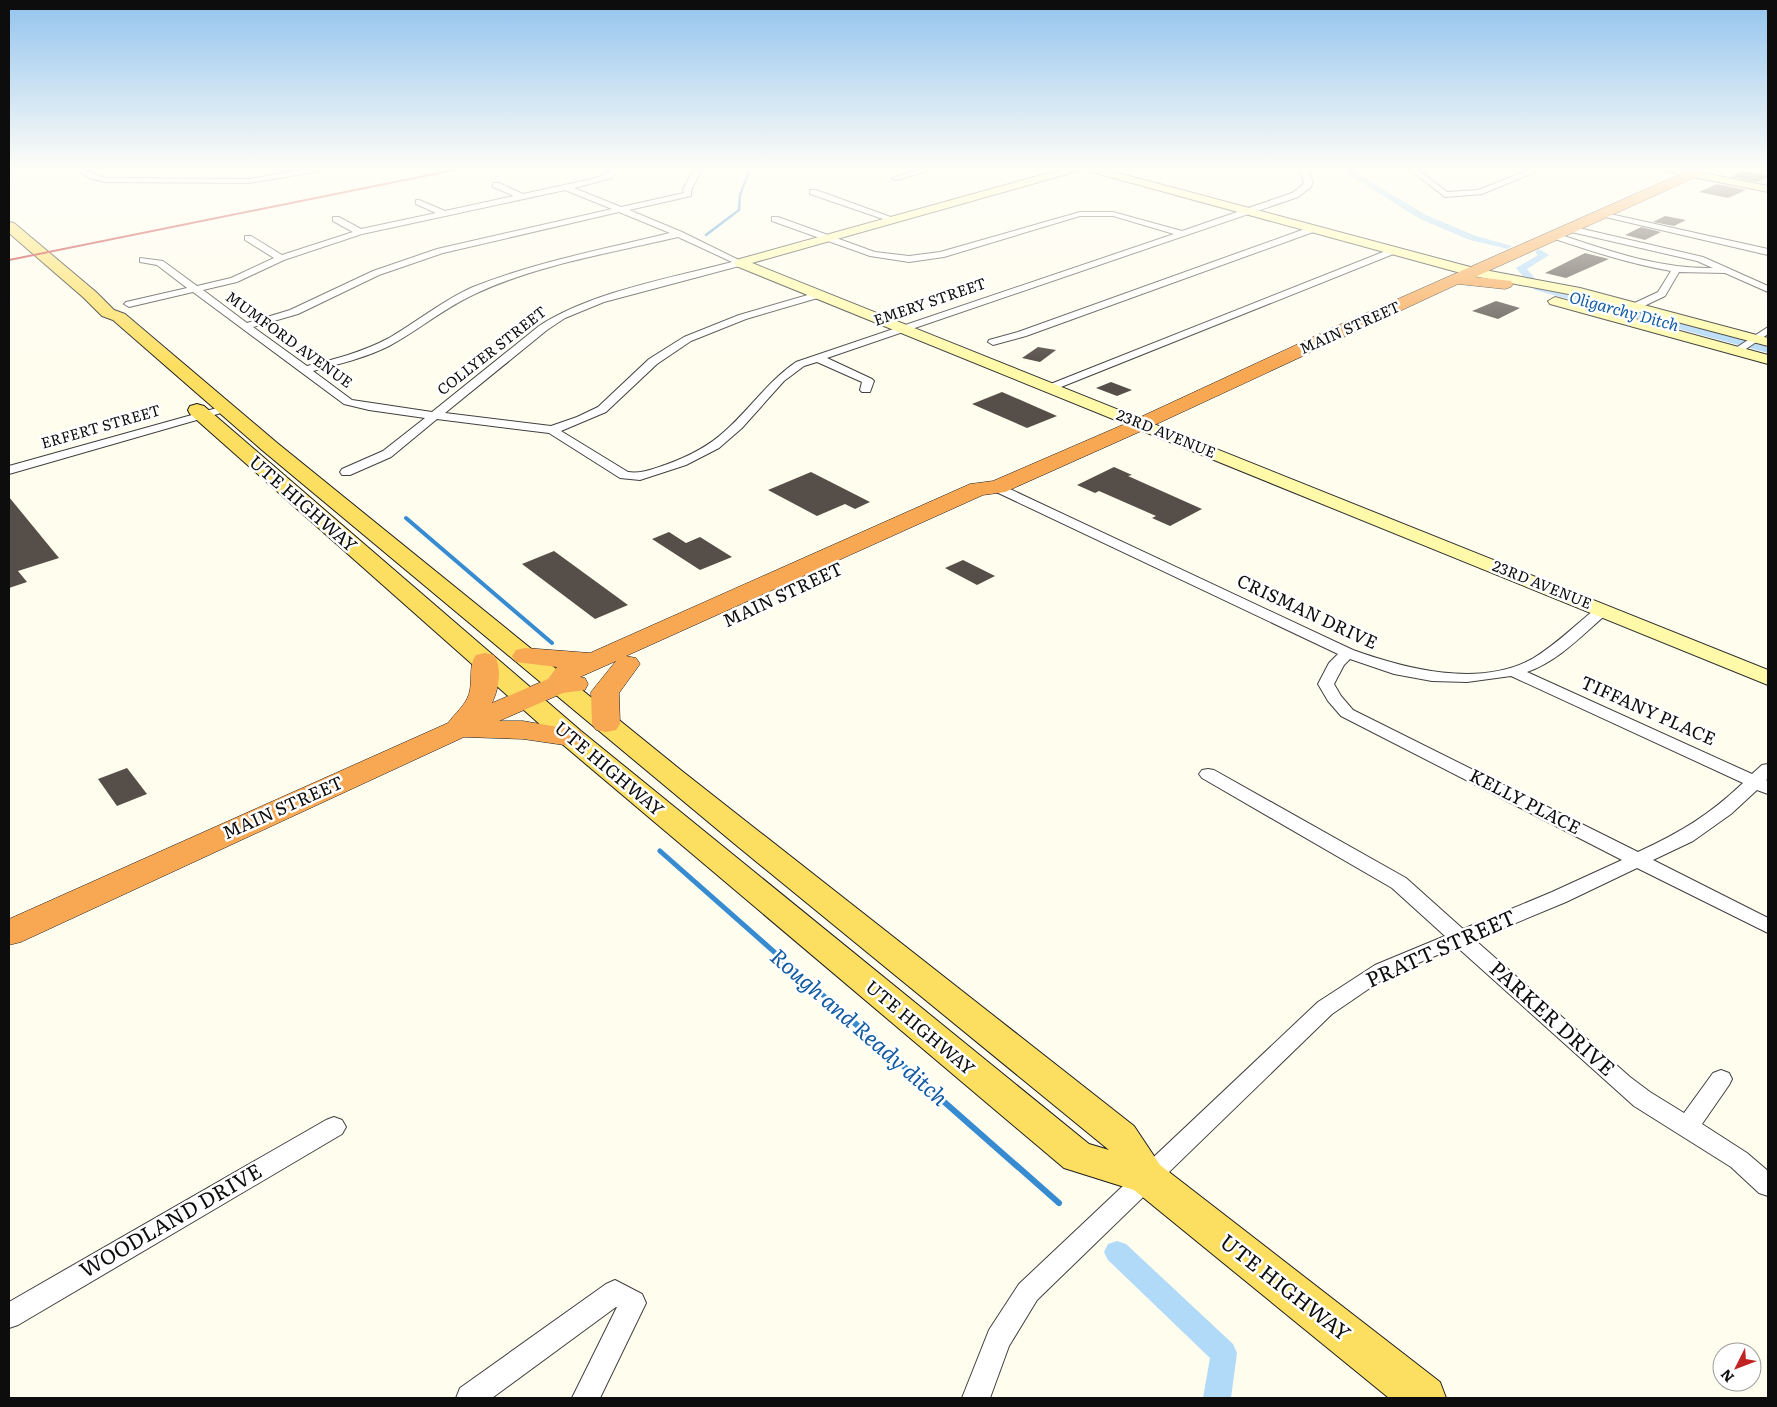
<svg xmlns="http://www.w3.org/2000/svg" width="1777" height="1407" viewBox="0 0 1777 1407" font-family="Literata,serif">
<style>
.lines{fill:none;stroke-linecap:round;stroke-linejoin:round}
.stream-far3{stroke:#368bd1;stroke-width:2.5}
.stream-far2{stroke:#368bd1;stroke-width:4}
.stream-far1{stroke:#368bd1;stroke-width:5}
.stream{stroke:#368bd1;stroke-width:6}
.canal{fill:#b1d9f8;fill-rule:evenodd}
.building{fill:#564f49}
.street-casing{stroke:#404040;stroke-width:2}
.secondary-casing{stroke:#2f2f2f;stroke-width:2}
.primary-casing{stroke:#1e1e1e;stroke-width:2}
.highway-casing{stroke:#1e1e1e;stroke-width:1}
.street{fill:#fff;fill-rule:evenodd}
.secondary{fill:#fffaa9;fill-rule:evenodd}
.primary{fill:#fcdf61;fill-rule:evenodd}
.highway{fill:#f8a753;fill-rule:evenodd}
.rail{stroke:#c12322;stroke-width:2}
.labels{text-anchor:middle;stroke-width:5;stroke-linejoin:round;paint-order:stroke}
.far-street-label{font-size:15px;fill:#0d0d0d;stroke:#fff}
.far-water-label{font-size:16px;font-style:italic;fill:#135ca3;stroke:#fff}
.street-label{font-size:18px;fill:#0d0d0d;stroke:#fff}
.near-street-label{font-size:21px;fill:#0d0d0d;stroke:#fff}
.near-water-label{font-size:22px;font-style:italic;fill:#135ca3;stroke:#fff}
</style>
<rect width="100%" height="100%" fill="#fffdee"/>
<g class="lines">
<!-- stream-far3 -->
<path class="stream-far3" d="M706,235L739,210L740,195L750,169"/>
<!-- stream-far2 -->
<path class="stream-far2" d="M406,518L552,643"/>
<!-- stream-far1 -->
<path class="stream-far1" d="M660,851L850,1019"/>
<!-- stream -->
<path class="stream" d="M849,1018L1059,1203"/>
<!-- canal -->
<g class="canal">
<path d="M1347,169H1355L1357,173L1426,215L1476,236L1512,246L1508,249L1470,240L1420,219L1351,176Z"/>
<path d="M1539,249L1549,255L1527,269L1541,286L1768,347V353L1535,290L1516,268L1538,255L1535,252Z"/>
<path d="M1117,1241L1126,1244L1233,1344L1237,1353L1231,1398H1203L1210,1358L1108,1260L1104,1252L1108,1244Z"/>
</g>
</g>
<!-- building -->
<g class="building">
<path d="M1743,171L1768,175V177L1758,182L1731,177Z"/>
<path d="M1717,184L1746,190L1728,198L1699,192Z"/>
<path d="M1665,216L1686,220L1674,226L1653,222Z"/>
<path d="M1641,227L1661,232L1645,240L1625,235Z"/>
<path d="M1585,253L1609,259L1566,278L1545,273Z"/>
<path d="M1496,301L1520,308L1498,319L1472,311Z"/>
<path d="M1038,347L1056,350L1040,362L1022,358Z"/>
<path d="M1111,382L1132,390L1117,396L1096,388Z"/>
<path d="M1002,392L1057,416L1027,428L972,404Z"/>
<path d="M1114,467L1132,475L1128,476L1202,509L1170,526L1152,518L1156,516L1099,491L1095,493L1077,485Z"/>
<path d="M811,472L870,502L855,509L845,504L817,516L768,490Z"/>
<path d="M9,497L59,558L18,571L27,582L9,588Z"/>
<path d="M669,532L686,543L700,537L732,557L700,570L652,539Z"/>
<path d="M554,551L628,605L595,619L522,564Z"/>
<path d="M963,560L995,576L977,585L945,568Z"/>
<path d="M127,768L147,794L117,806L98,779Z"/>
</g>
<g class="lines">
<!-- street casing -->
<g class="street-casing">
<g id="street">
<path d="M76,169C87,169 95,175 106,178L249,179L307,169H324L320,171L249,183L106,182L91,179Z"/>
<path d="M611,169H619L612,178L574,188L621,207L684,193L683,190L694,169H702L691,190V196L629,210L682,232L745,263L743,265L604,302L565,318L547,330L445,413L551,426L577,417L598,407L649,359L684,337L739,315L818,292L823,295L821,297L746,319L691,341L657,364L606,412L561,431L628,472C641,474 653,469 665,465C687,457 708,447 725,431C750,409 768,381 796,362L1174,234L1113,216H1080L944,257L909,262L870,256L772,221V217H778L875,252L909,256L940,252L1080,212H1113L1182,231L1292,193C1306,183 1306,185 1299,169H1307L1313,181L1311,187L1298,197L827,358L872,379L874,381L870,392H862L860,390L862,382L817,362L804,366L784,381L742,428L719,448L686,465L640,480L620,478L549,433L437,419L391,457L350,475H342L340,472L342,469L383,451L425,418L369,410L344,404L193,292L129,307L124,304L126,302L187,288L157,265L140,262V258L163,261L197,286L231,278L274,258L245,240V236H251L282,255L353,232L333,221V217H339L361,229L436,213L416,204V200H419L445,211L514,196L493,187V183H499L523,194L592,179L606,174ZM565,190L612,209L437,249L373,271L290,310L247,323L203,290L237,282L284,260L362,234ZM619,212L670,233C604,249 536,262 473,287C443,300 417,322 389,338C363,352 335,359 307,366L253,327L298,314L379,275L443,253ZM678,237L732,262C671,278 591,292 539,326L432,412L352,400L313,371C339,364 365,358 389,346C419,330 445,307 477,293C540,264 611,253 678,237Z"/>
<path d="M922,169H934L896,180L892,178Z"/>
<path d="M1409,169H1417L1447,192L1478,190L1532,169H1542L1482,194L1445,197Z"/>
<path d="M810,190H816L899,220L892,222L810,194Z"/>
<path d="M1601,212L1768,249V255L1601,216Z"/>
<path d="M1313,226L1316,227V231L1026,336L993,345L988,342L989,340L1018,332Z"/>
<path d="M1570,226L1703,257L1768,286V292L1725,273L1679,272L1665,296L1617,319H1609V315L1658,292L1671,271C1630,264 1591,251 1552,238V234H1558C1609,251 1660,269 1713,268L1697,261L1567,231V227Z"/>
<path d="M1393,248L1397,251L1396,253L1056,389H1048L1046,387L1048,385Z"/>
<path d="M1768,327V334L1740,353L1736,354L1731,351Z"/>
<path d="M224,406L228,407L230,409L228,411L9,474V466Z"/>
<path d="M997,483L1353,650C1406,669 1479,688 1532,659C1556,645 1576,624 1598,607H1608L1610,610L1608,613C1583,634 1559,661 1527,672L1752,774L1762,765L1768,764V779L1766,780L1768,781V794L1757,790L1731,814L1693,841L1653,860L1768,918V933L1637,868L1566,902L1475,940L1630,1077L1650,1092L1684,1113L1713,1073L1721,1070L1729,1073L1732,1079L1729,1085L1702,1124L1747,1153L1768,1171V1196L1759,1193L1731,1167L1634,1106L1457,947L1389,975L1332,1014L1037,1300L1009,1346L990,1398H962L989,1330L1019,1284L1318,1002L1375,965L1445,936L1392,888L1202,778L1199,774L1202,770L1208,769L1214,770L1406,878L1463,929L1552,892L1622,860L1341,716L1328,701L1318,684L1329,663L1338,654L992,490L991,487L992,484ZM1350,659L1394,674L1432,681L1467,682L1511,676L1743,783C1708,816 1681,832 1638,852L1353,710L1341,696L1334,684L1344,665Z"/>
<path d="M334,1117L342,1120L346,1127L342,1134L18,1325L9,1328V1302L326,1120Z"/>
<path d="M615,1280L642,1294L646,1303L600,1398H572L617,1307H616L492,1398H456L460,1388L606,1284Z"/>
</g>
</g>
<!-- secondary casing -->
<g class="secondary-casing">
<g id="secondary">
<path d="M1063,169H1079L1078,171L752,263L1768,670V685L736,266L734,263L736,260Z"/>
<path d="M1087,169H1103L1474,268L1580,288L1768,338V346L1579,296L1468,275L1088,171Z"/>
<path d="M1664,169H1684L1768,186V192L1669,172Z"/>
<path d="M1555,297L1768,355V364L1550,304L1548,301Z"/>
</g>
</g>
<!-- primary casing -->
<g class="primary-casing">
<path id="primary" d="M9,222L14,223L96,292L114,310L125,314L276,442L682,771L1134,1126L1160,1165L1440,1382L1446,1398H1389L1134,1190L1064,1168L561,743L190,414L188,410L190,406L197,404L204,406L581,731L1089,1144L1109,1150L736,845L262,450L113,320L102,316L84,298L9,233Z"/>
</g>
<!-- highway casing -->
<g class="highway-casing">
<path id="highway" d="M1692,169H1708L1707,172L1475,277L1511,281L1513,284L1511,287L1505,289L1458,284L1148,428L1005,492L983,495L626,656L636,658L640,664L619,693L620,724L616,730L606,732L596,730L592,724L591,692L616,661L580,677L585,678L588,684L585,690L563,693L499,721H523L581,731L585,737L581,743L571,746L523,739L464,737L21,942L9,945V919L448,723C455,713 465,706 469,694C473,681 468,666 476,655L485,653L494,655C503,668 498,691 492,703L548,679L557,667L516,662L512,656L516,650L525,648L590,653L970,484L993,481L1134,420L1339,325Z"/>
</g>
<!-- street -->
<use href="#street" class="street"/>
<!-- secondary -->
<use href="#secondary" class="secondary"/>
<!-- primary -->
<use href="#primary" class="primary"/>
<!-- highway -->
<use href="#highway" class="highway"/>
<!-- rail -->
<path class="rail" d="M9,260L459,169"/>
</g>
<!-- sky -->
<linearGradient id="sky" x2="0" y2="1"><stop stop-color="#92c3ee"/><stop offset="0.46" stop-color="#fffef7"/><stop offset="1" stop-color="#fffef7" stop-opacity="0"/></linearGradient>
<rect width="1777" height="366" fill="url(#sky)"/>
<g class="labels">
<!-- far-street labels -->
<g class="far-street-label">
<text transform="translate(930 302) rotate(-19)" y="5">EMERY STREET</text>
<text transform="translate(1350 328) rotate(-24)" y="5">MAIN STREET</text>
<text transform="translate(289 340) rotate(36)" y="5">MUMFORD AVENUE</text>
<text transform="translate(492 351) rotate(-38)" y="5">COLLYER STREET</text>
<text transform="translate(101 427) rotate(-16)" y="5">ERFERT STREET</text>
<text transform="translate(1166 434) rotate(22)" y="5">23RD AVENUE</text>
<text transform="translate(1542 585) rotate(22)" y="5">23RD AVENUE</text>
</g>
<!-- far-water labels -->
<g class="far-water-label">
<text transform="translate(1624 311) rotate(15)" y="6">Oligarchy Ditch</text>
</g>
<!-- street labels -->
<g class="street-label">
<text transform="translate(303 504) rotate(41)" y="6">UTE HIGHWAY</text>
<text transform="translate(783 595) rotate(-25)" y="6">MAIN STREET</text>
<text transform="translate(1307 612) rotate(25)" y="6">CRISMAN DRIVE</text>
<text transform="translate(1648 711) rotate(24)" y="6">TIFFANY PLACE</text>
<text transform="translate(609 769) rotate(40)" y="6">UTE HIGHWAY</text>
<text transform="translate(1525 802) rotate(27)" y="6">KELLY PLACE</text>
<text transform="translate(283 808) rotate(-24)" y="6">MAIN STREET</text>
<text transform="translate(920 1028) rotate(40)" y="6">UTE HIGHWAY</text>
</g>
<!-- near-street labels -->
<g class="near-street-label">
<text transform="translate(1441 949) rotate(-24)" y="7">PRATT STREET</text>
<text transform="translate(1552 1019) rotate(42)" y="7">PARKER DRIVE</text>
<text transform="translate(171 1221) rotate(-30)" y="7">WOODLAND DRIVE</text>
<text transform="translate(1285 1288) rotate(38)" y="7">UTE HIGHWAY</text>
</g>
<!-- near-water labels -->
<g class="near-water-label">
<text transform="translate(859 1027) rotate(41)" y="8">Rough and Ready ditch</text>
</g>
</g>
<!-- border -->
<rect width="1777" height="1407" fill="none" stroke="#0d0d0d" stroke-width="20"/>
<!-- north arrow -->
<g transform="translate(1737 1367) rotate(228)"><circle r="24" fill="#ffffff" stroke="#9e9e9e"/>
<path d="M0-4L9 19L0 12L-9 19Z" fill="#c12322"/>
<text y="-8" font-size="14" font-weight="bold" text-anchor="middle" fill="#0d0d0d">N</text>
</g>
</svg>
